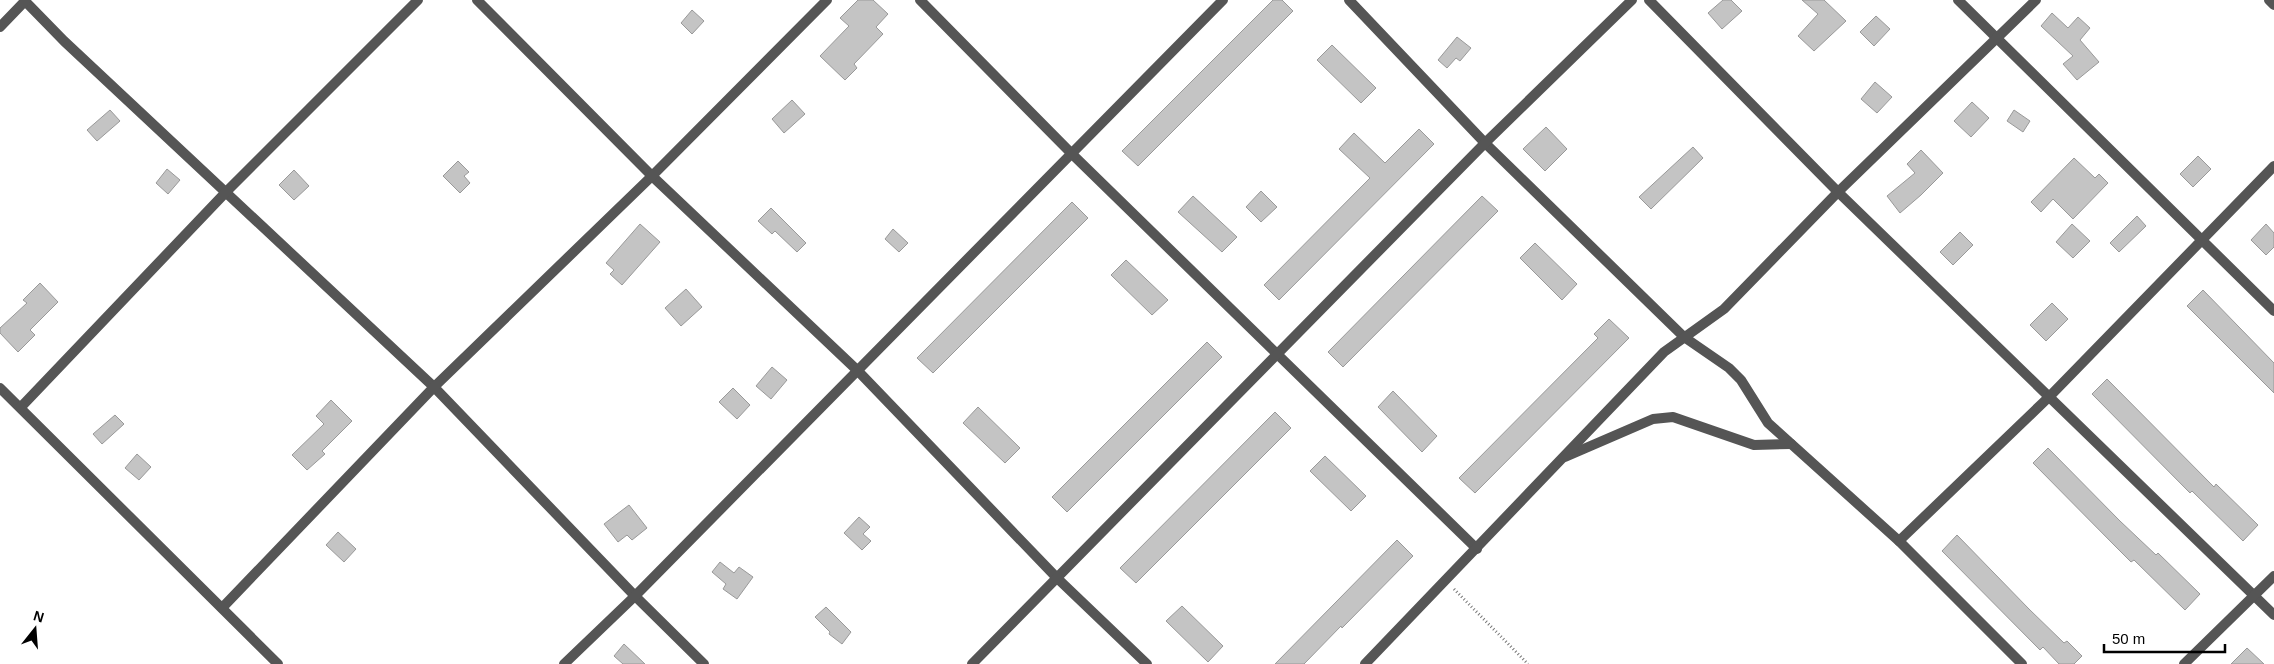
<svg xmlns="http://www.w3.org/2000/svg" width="2274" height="664" viewBox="0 0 2274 664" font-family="Arial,sans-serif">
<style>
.building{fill:#c4c4c4;stroke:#999}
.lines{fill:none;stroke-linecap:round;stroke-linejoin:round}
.path{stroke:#777;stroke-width:3;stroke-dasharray:1 2.5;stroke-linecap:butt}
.minor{stroke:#555;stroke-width:10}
</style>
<rect width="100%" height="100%" fill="#fff"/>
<!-- building -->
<g class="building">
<path d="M858,0H873L888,14L876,27L883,34L854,64L857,68L845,80L820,56L849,26L840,18Z"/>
<path d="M1273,0H1282L1293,11L1138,166L1122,151Z"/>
<path d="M1723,0H1731L1742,11L1722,29L1708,13Z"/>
<path d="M1802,0H1824L1846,21L1814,51L1798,36L1818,14Z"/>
<path d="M692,10L704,21L692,34L681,23Z"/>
<path d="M2052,13L2068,28L2078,17L2090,28L2080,40L2099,62L2077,80L2063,64L2073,56L2041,26Z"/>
<path d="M1876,16L1890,29L1874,46L1860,32Z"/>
<path d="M1457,37L1471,48L1460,61L1456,58L1447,68L1438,60Z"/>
<path d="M1332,45L1376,88L1361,103L1317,60Z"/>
<path d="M1875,82L1892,97L1877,113L1861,99Z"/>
<path d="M792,100L805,114L784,133L772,119Z"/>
<path d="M1972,102L1989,118L1971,137L1954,121Z"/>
<path d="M110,110L120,121L97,141L87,130Z"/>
<path d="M2014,110L2030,121L2023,132L2007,121Z"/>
<path d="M1546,127L1567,149L1545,171L1523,149Z"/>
<path d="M1419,129L1434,144L1279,300L1264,285L1370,178L1339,149L1354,133L1385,163Z"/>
<path d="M1693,147L1703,158L1651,209L1639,197Z"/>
<path d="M1921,150L1943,173L1921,195L1900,213L1887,196L1915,173L1907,164Z"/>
<path d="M2198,156L2211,169L2193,187L2180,174Z"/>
<path d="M2074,158L2095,178L2099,174L2108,183L2073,219L2053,199L2041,212L2031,202Z"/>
<path d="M458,161L469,172L464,176L470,183L460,193L443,176Z"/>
<path d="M167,169L180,180L168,194L156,183Z"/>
<path d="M294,170L309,186L294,200L279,185Z"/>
<path d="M1261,191L1277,207L1261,222L1246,207Z"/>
<path d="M1193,196L1237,237L1222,252L1178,212Z"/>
<path d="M1482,196L1498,211L1343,367L1328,352Z"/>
<path d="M1072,202L1088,218L933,373L917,358Z"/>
<path d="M771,208L806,243L797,252L775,231L772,234L758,221Z"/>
<path d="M2137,216L2146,226L2119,252L2110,243Z"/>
<path d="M640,224L660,242L622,285L610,274L614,270L606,263Z"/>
<path d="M2072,224L2090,241L2073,258L2056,242Z"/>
<path d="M2266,224L2274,233V247L2266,255L2251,240Z"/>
<path d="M893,229L908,243L899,252L885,239Z"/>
<path d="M1960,232L1973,245L1953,265L1940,252Z"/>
<path d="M1535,243L1577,284L1562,300L1520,258Z"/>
<path d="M1126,260L1168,300L1152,315L1111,275Z"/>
<path d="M40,283L58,302L30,330L35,335L18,352L0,333V328L27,303L23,300Z"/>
<path d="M686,289L702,307L681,326L665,308Z"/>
<path d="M2203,290L2274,363V393L2187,306Z"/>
<path d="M2052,303L2068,319L2046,341L2030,325Z"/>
<path d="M1609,319L1629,338L1475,493L1459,478L1598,338L1594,334Z"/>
<path d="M1207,342L1222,357L1067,512L1052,497Z"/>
<path d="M772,367L787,380L771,399L756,386Z"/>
<path d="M2107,379L2214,487L2216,484L2258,525L2243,541L2192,491L2190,493L2092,394Z"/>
<path d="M733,388L750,405L737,419L719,402Z"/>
<path d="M1393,391L1437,436L1422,452L1378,407Z"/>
<path d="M331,400L352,421L322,451L325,454L307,470L292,455L324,424L316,416Z"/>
<path d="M978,407L1020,448L1005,463L963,423Z"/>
<path d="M1275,412L1291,428L1136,583L1120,568Z"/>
<path d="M115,415L124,424L102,444L93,434Z"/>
<path d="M2048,448L2120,521L2156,555L2158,553L2200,594L2185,610L2134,560L2131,562L2116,547L2033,463Z"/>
<path d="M137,454L151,467L139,480L125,468Z"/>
<path d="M1325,456L1366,496L1351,511L1310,471Z"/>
<path d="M629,505L647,528L632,540L627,535L618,542L604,524Z"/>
<path d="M859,517L870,527L863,534L871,541L862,550L844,533Z"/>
<path d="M338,532L356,549L344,562L326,545Z"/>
<path d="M1957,535L2029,609L2064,643L2067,641L2082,656L2074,664H2059L2043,647L2040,650L1942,551Z"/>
<path d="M1397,540L1413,556L1342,628L1341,626L1304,664H1275Z"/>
<path d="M720,562L734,573L739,567L753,577L737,599L723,589L726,584L712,572Z"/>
<path d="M1182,606L1223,646L1208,662L1166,621Z"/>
<path d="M826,607L851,632L842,644L829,634L830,632L815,617Z"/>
<path d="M624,644L645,664H623L614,656Z"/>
<path d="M2247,648L2264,664H2231Z"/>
</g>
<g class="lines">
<!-- path -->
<path class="path" d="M1454,589L1528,664"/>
<!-- minor -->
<g class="minor">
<path d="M24,0L64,41L434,387L635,596L704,664"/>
<path d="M477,0L652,176L858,371L1057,578L1147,664"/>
<path d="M920,0L1072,154L1477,549"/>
<path d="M1349,0L1485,143L1684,337L1729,368L1741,380L1768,423L1899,541L2022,664"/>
<path d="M1649,0L1838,192L2274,615"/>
<path d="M1958,0L2274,311"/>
<path d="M2269,0L2274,5"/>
<path d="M0,27L26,0"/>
<path d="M0,388L278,664"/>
<path d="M21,407L227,191L418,0"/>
<path d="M1565,457L1653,419L1673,417L1754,445L1791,444"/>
<path d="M1899,541L2050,396L2274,166"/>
<path d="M222,608L434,387L652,176L827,0"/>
<path d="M564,664L635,596L1223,0"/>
<path d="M972,664L1485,143L1632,0"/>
<path d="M1365,664L1664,352L1724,309L1838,192L2036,0"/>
<path d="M2184,664L2274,576"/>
</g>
</g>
<!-- north arrow -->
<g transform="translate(35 629) rotate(17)" stroke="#ffffff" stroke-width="4" paint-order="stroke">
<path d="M0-4L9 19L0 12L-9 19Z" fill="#000000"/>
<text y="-8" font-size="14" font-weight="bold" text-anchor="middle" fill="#000000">N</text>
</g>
<!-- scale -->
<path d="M2104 644v8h121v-8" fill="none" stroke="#000000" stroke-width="2.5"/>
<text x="2112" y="644" font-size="15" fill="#000000" stroke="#ffffff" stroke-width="4" paint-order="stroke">50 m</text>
</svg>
